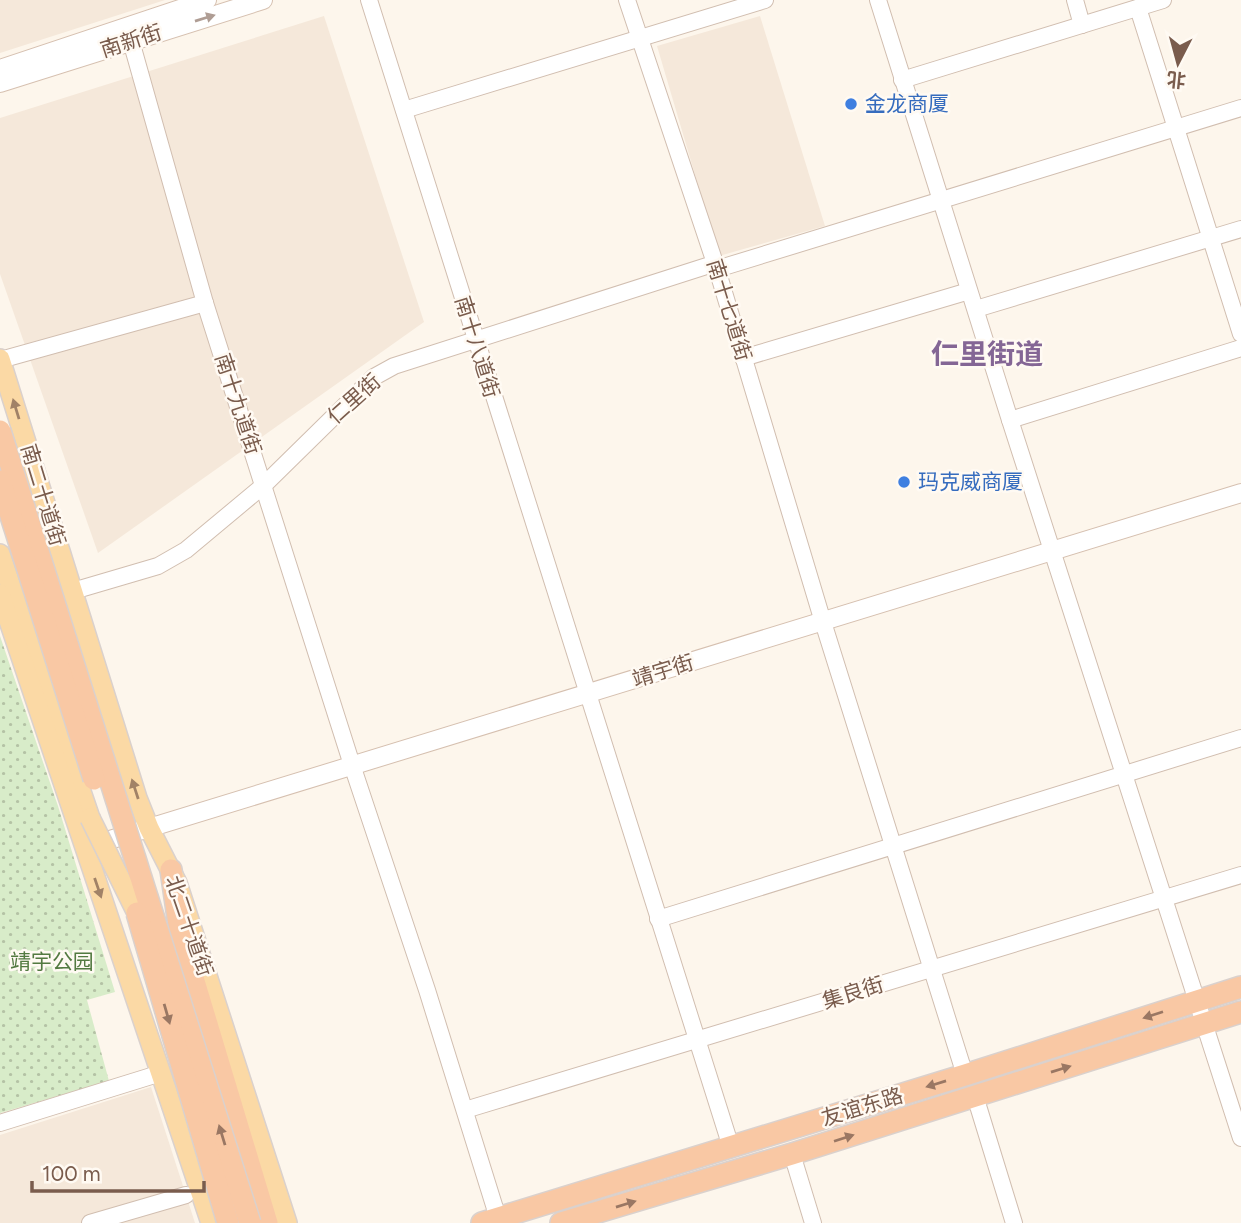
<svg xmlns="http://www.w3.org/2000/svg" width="1241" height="1223" viewBox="0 0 1241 1223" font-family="Figtree,'Noto Sans SC',sans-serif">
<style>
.residential{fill:#f5e8da}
.grass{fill:url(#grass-dots)}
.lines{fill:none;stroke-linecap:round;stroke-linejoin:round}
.tertiary-casing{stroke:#d1beb0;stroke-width:18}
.secondary-casing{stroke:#d6c0b0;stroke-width:20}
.primary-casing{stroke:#dad1cd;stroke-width:22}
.trunk-casing{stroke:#dad1cd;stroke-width:24}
.tertiary{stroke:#fff;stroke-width:16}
.secondary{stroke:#fff;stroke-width:18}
.primary{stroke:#fbd9a5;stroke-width:19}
.trunk{stroke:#f9c8a4;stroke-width:21}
.primary-bridge-casing{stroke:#dad1cd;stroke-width:22;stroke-linecap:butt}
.trunk-bridge-casing{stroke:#dad1cd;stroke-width:24;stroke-linecap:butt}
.primary-bridge{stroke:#fbd9a5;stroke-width:19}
.trunk-bridge{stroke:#f9c8a4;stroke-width:21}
.oneway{fill:#af9d94}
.oneway2{fill:#a18267}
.oneway3{fill:#9a7763}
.shop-dot{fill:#3f7fe0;stroke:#fffaf3;stroke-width:2.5}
.labels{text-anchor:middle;stroke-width:5;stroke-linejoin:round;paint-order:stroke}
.street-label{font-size:21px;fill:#7a5c4d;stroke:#fffaf3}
.shop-label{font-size:21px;fill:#366cbe;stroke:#fffaf3;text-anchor:start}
.park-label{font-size:21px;fill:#537a41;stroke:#fffaf3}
.district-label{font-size:28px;font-weight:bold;fill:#846695;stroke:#fffaf3}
</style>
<defs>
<pattern id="grass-dots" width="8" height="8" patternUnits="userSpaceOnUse" patternTransform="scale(1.75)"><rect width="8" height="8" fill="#d8ecc9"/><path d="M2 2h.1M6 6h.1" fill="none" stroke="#b4c2a5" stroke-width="1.8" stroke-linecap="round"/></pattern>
</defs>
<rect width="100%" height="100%" fill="#fdf6ec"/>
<!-- residential -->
<g class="residential">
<path d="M0,0H165L0,53Z"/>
<path d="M324,16L424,322L98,553L0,274V118Z"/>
<path d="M760,16L825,226L719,256L657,46Z"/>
<path d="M151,1087L195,1223H0V1135Z"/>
</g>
<!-- grass -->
<path class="grass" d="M0,636L58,806L115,992L87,1000L109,1081L0,1113Z"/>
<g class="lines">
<!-- tertiary casing -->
<g class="tertiary-casing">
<g id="tertiary">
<path d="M369,0L731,1147"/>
<path d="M627,0L717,269L823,622L965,1075"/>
<path d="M878,0L1010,420L1241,1138"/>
<path d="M1075,0L1082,25"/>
<path d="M1138,8L1241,334"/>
<path d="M131,41L205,303L352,765L427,990L498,1218"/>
<path d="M902,80L1163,0"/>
<path d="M404,110L765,0"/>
<path d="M717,269L1241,108"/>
<path d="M976,309L1241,229"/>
<path d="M743,358L969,291"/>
<path d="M0,360L205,303"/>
<path d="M1010,420L1241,348"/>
<path d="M73,591L158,566L186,550L264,485L374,377L394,366L716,263"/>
<path d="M658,919L1241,738"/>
<path d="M975,1096L1014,1223"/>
<path d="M465,1110L1241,875"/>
<path d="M0,1123L161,1073"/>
<path d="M792,1154L813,1223"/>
<path d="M90,1223L186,1195"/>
</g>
</g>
<!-- secondary casing -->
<g class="secondary-casing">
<g id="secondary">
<path d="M0,69L207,0"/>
<path d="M0,83L263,0"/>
<path d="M90,846L1241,493"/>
</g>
</g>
<!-- primary casing -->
<g class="primary-casing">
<g id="primary">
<path d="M0,359L137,798L149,828L177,883L287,1223"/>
<path d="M0,554L90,818"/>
<path d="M0,594L211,1223"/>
</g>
</g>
<!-- trunk casing -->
<g class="trunk-casing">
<g id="trunk">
<path d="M171,870L181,938L267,1223"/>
<path d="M482,1223L965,1075L1241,987"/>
<path d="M561,1223L792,1154L1241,1012"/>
</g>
</g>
<!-- tertiary -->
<use href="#tertiary" class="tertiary"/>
<!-- secondary -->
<use href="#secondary" class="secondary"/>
<!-- primary -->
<use href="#primary" class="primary"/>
<!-- trunk -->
<use href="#trunk" class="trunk"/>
<!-- primary-bridge casing -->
<g class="primary-bridge-casing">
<path id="primary-bridge" d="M90,818L138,915"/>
</g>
<!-- trunk-bridge casing -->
<g class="trunk-bridge-casing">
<g id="trunk-bridge">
<path d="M0,431L250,1223"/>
<path d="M0,481L94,779"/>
<path d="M137,913L228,1223"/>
</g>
</g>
<!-- primary-bridge -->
<use href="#primary-bridge" class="primary-bridge"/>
<!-- trunk-bridge -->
<use href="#trunk-bridge" class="trunk-bridge"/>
</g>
<!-- one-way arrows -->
<defs><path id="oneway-solid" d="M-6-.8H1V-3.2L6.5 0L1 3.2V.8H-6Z" transform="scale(1.75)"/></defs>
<use class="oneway" href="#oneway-solid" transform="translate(205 18) rotate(-17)"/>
<g class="oneway2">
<use href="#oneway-solid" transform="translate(16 409) rotate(-107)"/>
<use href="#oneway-solid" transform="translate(135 789) rotate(-108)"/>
<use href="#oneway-solid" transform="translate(98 888) rotate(71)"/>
</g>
<g class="oneway3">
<use href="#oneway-solid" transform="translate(167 1014) rotate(74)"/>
<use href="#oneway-solid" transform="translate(1153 1015) rotate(162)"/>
<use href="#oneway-solid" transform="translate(1061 1069) rotate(-17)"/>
<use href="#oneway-solid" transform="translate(936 1084) rotate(163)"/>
<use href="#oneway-solid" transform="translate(222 1135) rotate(-107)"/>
<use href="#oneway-solid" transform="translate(844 1138) rotate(-18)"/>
<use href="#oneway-solid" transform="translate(626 1204) rotate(-17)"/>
</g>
<!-- markers -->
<g class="shop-dot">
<circle cx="851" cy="104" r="7"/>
<circle cx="904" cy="482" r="7"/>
</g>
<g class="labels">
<!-- street labels -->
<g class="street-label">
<text transform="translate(131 41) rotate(-18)" y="7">南新街</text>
<text transform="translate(729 310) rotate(73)" y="7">南十七道街</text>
<text transform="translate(477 347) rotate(73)" y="7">南十八道街</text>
<text transform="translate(354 399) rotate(-42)" y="7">仁里街</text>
<text transform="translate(238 404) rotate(72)" y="7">南十九道街</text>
<text transform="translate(43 495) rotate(73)" y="7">南二十道街</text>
<text transform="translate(663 671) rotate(-17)" y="7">靖宇街</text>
<text transform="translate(189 926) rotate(71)" y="7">北二十道街</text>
<text transform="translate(853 993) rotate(-17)" y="7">集良街</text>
<text transform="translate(862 1107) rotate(-17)" y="7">友谊东路</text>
</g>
<!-- shop labels -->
<g class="shop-label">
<text x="865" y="111">金龙商厦</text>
<text x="918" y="489">玛克威商厦</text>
</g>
<!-- park labels -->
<g class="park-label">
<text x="52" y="969">靖宇公园</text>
</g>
<!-- district labels -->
<g class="district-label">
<text x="987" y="364">仁里街道</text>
</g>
</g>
<!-- north arrow -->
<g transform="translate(1178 63) rotate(186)" stroke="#fffaf3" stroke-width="5" paint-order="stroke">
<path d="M0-5L12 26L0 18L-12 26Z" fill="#7a5c4d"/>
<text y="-10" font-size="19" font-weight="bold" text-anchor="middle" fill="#7a5c4d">北</text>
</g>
<!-- scale -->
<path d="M32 1181v10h172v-10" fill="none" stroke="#7a5c4d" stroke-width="3.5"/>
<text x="42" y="1181" font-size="21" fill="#7a5c4d" stroke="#fffaf3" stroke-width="5" paint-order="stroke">100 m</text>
</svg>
